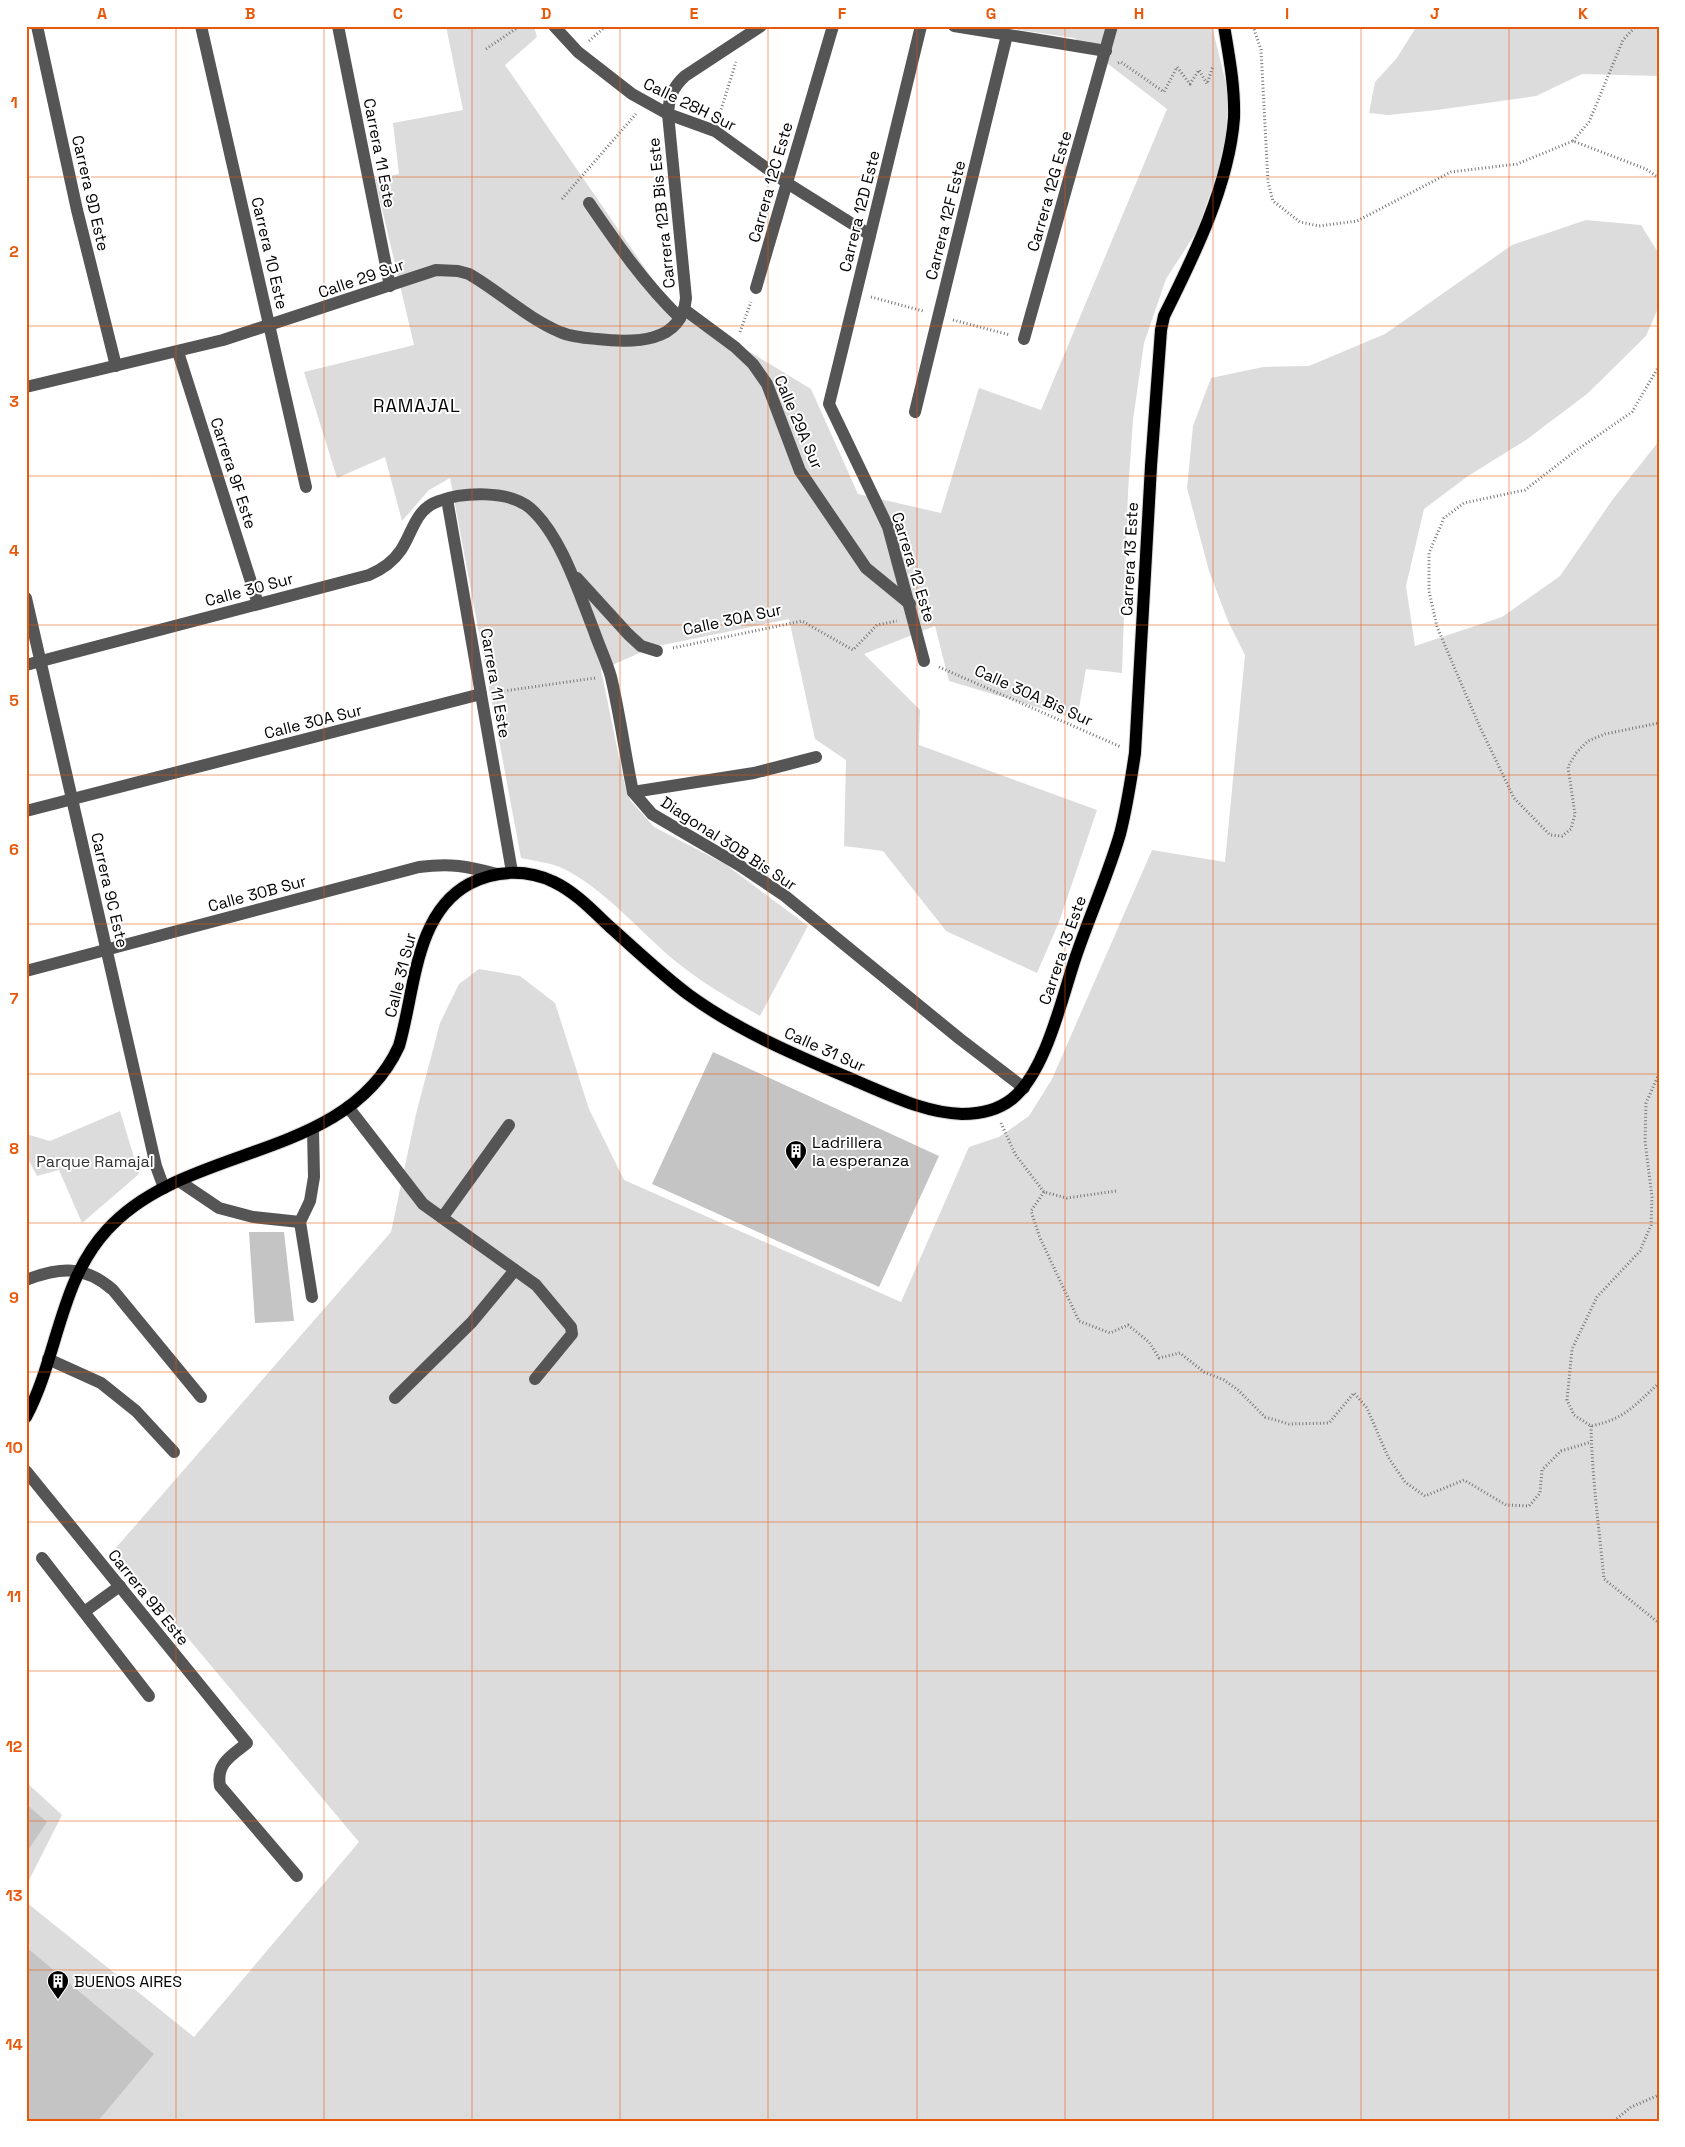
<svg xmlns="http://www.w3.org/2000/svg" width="1685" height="2147" viewBox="0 0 1685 2147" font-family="'Space Grotesk',sans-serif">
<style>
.green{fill:#dcdcdc}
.building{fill:#c4c4c4}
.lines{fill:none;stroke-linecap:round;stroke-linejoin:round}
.major-casing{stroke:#dbdbdb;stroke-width:14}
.path{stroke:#777;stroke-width:3;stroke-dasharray:1 2.5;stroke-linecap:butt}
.minor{stroke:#555;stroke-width:12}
.major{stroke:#000;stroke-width:12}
.grid{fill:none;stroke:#e8590c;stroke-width:1;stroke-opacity:0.55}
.labels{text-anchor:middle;stroke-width:4;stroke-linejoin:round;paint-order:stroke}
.street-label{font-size:16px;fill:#000;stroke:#fff}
.poi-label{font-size:16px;fill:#000;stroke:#fff;text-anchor:start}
.park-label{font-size:16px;fill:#333;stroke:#fff}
.neighbourhood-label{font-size:18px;letter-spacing:1px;fill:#000;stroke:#fff}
.neatline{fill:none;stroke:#e8590c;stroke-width:2}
.grid-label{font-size:16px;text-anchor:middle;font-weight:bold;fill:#e8590c}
</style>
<rect width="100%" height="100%" fill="#fff"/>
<!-- green -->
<g class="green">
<path d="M446,26H534L537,37L505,65L669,303L811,389L858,494L941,513L979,388L1041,410L1167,109L1074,38L992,26H1212L1228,92L1226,137L1216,177L1197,231L1166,279L1144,343L1133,420L1128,492L1122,673L1086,669L1077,719L949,681L935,626L864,654L920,710L919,745L1097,810L1059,922L1037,973L946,931L883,851L844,846L846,760L815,739L789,619L653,647L601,670L625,786L630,800L654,827L725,864L808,926L760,1016C730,999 701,982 674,960C640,932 593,876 551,864C541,862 531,860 521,858L450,478L429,490L402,521L385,457L337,478L304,372L414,345L375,179L399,174L393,123L463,110Z"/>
<path d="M1417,26H1659V76L1582,74L1536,96L1437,110L1388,115L1369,113L1375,82L1396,59Z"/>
<path d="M1586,220L1641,225L1659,254V306L1646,336L1587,394L1526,440L1468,476L1424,509L1406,586L1415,646L1502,617L1560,576L1613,499L1659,441V2121H26V1902L194,2037L359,1842L114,1550L391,1232L416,1114L440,1023L459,984L479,969L520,976L555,1003L589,1109L624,1180L901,1302L969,1147L999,1137L1029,1116L1052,1079L1152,850L1225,862L1245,655L1228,621L1209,571L1187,488L1193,426L1211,378L1263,367L1309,366L1385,334L1512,245Z"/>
<path d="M120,1111L139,1174L82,1223L59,1170L37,1176L26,1155V1134L50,1141Z"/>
<path d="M26,1782L62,1815L26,1886Z"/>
</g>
<!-- building -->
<g class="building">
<path d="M713,1052L939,1156L879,1287L652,1184Z"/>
<path d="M249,1232H284L294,1321L255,1323Z"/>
<path d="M26,1804L47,1822L26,1853Z"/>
<path d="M26,1947L154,2054L98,2121H26Z"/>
</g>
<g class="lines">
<!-- major casing -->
<g class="major-casing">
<path id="major" d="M26,1417C58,1357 59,1282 107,1230C185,1143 346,1162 399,1046C415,992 414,914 469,884C495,870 527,869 554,882C575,892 592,910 609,926C635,949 661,974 689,995C740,1032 798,1056 856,1081C890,1095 925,1113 962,1114C980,1114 998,1110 1012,1099C1046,1072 1062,997 1076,956C1090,915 1108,875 1120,834C1127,807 1131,780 1135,753L1151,466L1161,330L1164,316C1194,256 1229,185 1234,118C1235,87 1229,56 1224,26"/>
</g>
<!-- path -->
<g class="path">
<path d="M1253,26L1261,50L1268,182L1273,201L1300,222L1319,226L1357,221L1451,172L1517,164L1573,141L1646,169L1659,178"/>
<path d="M589,41L606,26"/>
<path d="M486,49L520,26"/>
<path d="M1118,63L1121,62L1164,92L1177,67L1190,84L1199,70L1207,84L1213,66"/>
<path d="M719,116L736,62"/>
<path d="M1573,141L1589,122L1623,40L1636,26"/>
<path d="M562,199L636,114"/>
<path d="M871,297L923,311"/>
<path d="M953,320L1010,335"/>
<path d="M740,332L751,302"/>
<path d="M1659,366L1632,412L1574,452L1525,490L1464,503L1444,518L1429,553V591L1437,627L1479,725L1514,798L1550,835L1562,836L1571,829L1575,814L1568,767L1576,753L1588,741L1605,734L1659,723"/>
<path d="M673,648L802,621L853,650L877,625L897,621"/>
<path d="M939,667L1121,747"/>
<path d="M497,692L595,678"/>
<path d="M1659,1074L1646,1103L1645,1141L1652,1197L1651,1225L1640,1251L1597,1297L1572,1349L1567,1400L1574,1415L1591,1426C1625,1419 1634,1406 1659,1383"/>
<path d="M1001,1123L1015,1154L1044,1192L1067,1198L1116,1191"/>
<path d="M1044,1192L1031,1211L1040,1238L1079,1321L1110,1333L1128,1325L1149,1342L1159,1358L1180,1353L1204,1372L1224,1380L1238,1390L1265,1417L1289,1424L1329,1423L1354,1393L1367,1408L1388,1457L1405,1482L1425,1496L1464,1480L1506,1505L1529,1506L1540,1493L1542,1470L1561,1451L1591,1442"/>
<path d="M1591,1426C1592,1477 1599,1528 1604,1579L1659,1623"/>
<path d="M1614,2121L1631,2107L1659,2095"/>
</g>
<!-- minor -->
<g class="minor">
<path d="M37,26L77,210L116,366"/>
<path d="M201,26L306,487"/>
<path d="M338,26L390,286"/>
<path d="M554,26L578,52L632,94L668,114L715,131L787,183L870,235"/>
<path d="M921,26L829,404L888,527L924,661"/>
<path d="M954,26L1106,51"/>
<path d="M589,203C617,244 644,283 680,318"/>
<path d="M756,288L833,26"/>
<path d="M685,310L735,347L753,364L767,384L800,471L866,568L910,604"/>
<path d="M1024,339L1112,26"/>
<path d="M178,352L258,604"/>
<path d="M26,387L223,340L436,270L458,271L469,274C500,292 527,318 560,332C571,337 585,338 597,339C633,343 682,344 686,298L668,114C669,97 673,87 685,76L761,26"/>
<path d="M915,412L1007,35"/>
<path d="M447,499L512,872"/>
<path d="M577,578L628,634L641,646L657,651"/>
<path d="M26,598L156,1166L164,1188"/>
<path d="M26,665L369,575C383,569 393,562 401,550C413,532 415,509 439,501C463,492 509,490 530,508C561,535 579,593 594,631C599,646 607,662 611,677C620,715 625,754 633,792L652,814L739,865L785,896L960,1039L1024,1088"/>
<path d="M633,792L754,773L816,757"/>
<path d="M26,811L481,694"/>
<path d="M26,971L419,867C451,863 466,866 497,874"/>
<path d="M348,1107L423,1204L536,1285L571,1327L572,1334L535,1379"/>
<path d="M179,1181L219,1208L253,1217L300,1222"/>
<path d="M442,1218L509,1125"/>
<path d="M26,1280C60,1267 85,1265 113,1290L201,1397"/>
<path d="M312,1297L300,1222L310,1201L314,1177L313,1129"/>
<path d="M48,1359L101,1383L136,1411L174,1452"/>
<path d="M395,1398L472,1322L515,1270"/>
<path d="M26,1471L247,1743C231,1756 216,1763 220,1786L297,1876"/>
<path d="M42,1558L149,1696"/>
<path d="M84,1612L120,1586"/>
</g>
<!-- major -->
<use href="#major" class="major"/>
</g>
<!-- grid -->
<path class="grid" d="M176,26V2121M324,26V2121M472,26V2121M620,26V2121M768,26V2121M917,26V2121M1065,26V2121M1213,26V2121M1361,26V2121M1509,26V2121M26,177H1659M26,326H1659M26,476H1659M26,625H1659M26,775H1659M26,924H1659M26,1074H1659M26,1223H1659M26,1372H1659M26,1522H1659M26,1671H1659M26,1821H1659M26,1970H1659"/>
<!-- icons -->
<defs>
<g id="building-pin" transform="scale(1.125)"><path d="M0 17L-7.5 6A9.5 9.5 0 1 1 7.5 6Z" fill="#000" stroke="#fff"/><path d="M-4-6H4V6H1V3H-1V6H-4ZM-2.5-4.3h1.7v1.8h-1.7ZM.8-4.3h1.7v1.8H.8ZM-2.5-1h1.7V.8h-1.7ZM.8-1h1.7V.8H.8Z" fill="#fff"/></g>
</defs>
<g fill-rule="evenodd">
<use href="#building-pin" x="796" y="1151"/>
<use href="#building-pin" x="58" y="1981"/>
</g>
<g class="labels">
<!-- street labels -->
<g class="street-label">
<text transform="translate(690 104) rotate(26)" y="6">Calle 28H Sur</text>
<text transform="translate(380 153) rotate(79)" y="6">Carrera 11 Este</text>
<text transform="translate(770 182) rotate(-74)" y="6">Carrera 12C Este</text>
<text transform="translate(1049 191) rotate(-74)" y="6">Carrera 12G Este</text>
<text transform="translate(91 193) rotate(77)" y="6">Carrera 9D Este</text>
<text transform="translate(859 211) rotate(-76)" y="6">Carrera 12D Este</text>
<text transform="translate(661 213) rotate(-96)" y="6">Carrera 12B Bis Este</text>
<text transform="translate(945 220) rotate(-76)" y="6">Carrera 12F Este</text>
<text transform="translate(270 253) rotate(77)" y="6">Carrera 10 Este</text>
<text transform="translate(361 278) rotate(-19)" y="6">Calle 29 Sur</text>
<text transform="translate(799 422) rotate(67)" y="6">Calle 29A Sur</text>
<text transform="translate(234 473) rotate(72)" y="6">Carrera 9F Este</text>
<text transform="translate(1129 559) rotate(-87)" y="6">Carrera 13 Este</text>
<text transform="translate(914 567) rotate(73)" y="6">Carrera 12 Este</text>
<text transform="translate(249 589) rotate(-15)" y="6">Calle 30 Sur</text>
<text transform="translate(732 619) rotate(-12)" y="6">Calle 30A Sur</text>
<text transform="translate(496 683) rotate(80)" y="6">Carrera 11 Este</text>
<text transform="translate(1034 695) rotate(24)" y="6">Calle 30A Bis Sur</text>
<text transform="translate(313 721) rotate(-14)" y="6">Calle 30A Sur</text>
<text transform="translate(729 843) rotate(33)" y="6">Diagonal 30B Bis Sur</text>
<text transform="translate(110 890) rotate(77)" y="6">Carrera 9C Este</text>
<text transform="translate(257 893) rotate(-15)" y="6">Calle 30B Sur</text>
<text transform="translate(1062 950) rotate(-71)" y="6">Carrera 13 Este</text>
<text transform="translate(400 975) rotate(-76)" y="6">Calle 31 Sur</text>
<text transform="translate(825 1049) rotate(24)" y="6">Calle 31 Sur</text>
<text transform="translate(149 1597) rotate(51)" y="6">Carrera 9B Este</text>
</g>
<!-- poi labels -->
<g class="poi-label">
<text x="812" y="1148">Ladrillera<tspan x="812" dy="18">la esperanza</tspan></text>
<text x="74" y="1987">BUENOS AIRES</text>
</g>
<!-- park labels -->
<g class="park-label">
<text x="95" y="1167">Parque Ramajal</text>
</g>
<!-- neighbourhood labels -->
<g class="neighbourhood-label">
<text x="417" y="412">RAMAJAL</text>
</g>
</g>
<!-- border -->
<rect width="1685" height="2147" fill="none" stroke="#ffffff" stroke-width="55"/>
<rect x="28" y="28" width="1630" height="2092" class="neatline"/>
<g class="grid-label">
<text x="102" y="19">A</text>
<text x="250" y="19">B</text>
<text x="398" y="19">C</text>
<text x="546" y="19">D</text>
<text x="694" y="19">E</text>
<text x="842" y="19">F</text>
<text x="991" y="19">G</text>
<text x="1139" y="19">H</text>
<text x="1287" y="19">I</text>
<text x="1435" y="19">J</text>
<text x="1583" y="19">K</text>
<text x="14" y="108">1</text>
<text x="14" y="257">2</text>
<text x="14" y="407">3</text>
<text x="14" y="556">4</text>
<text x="14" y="706">5</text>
<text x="14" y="855">6</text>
<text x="14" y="1004">7</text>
<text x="14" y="1154">8</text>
<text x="14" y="1303">9</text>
<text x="14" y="1453">10</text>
<text x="14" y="1602">11</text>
<text x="14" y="1752">12</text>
<text x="14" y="1901">13</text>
<text x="14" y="2050">14</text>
</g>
</svg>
